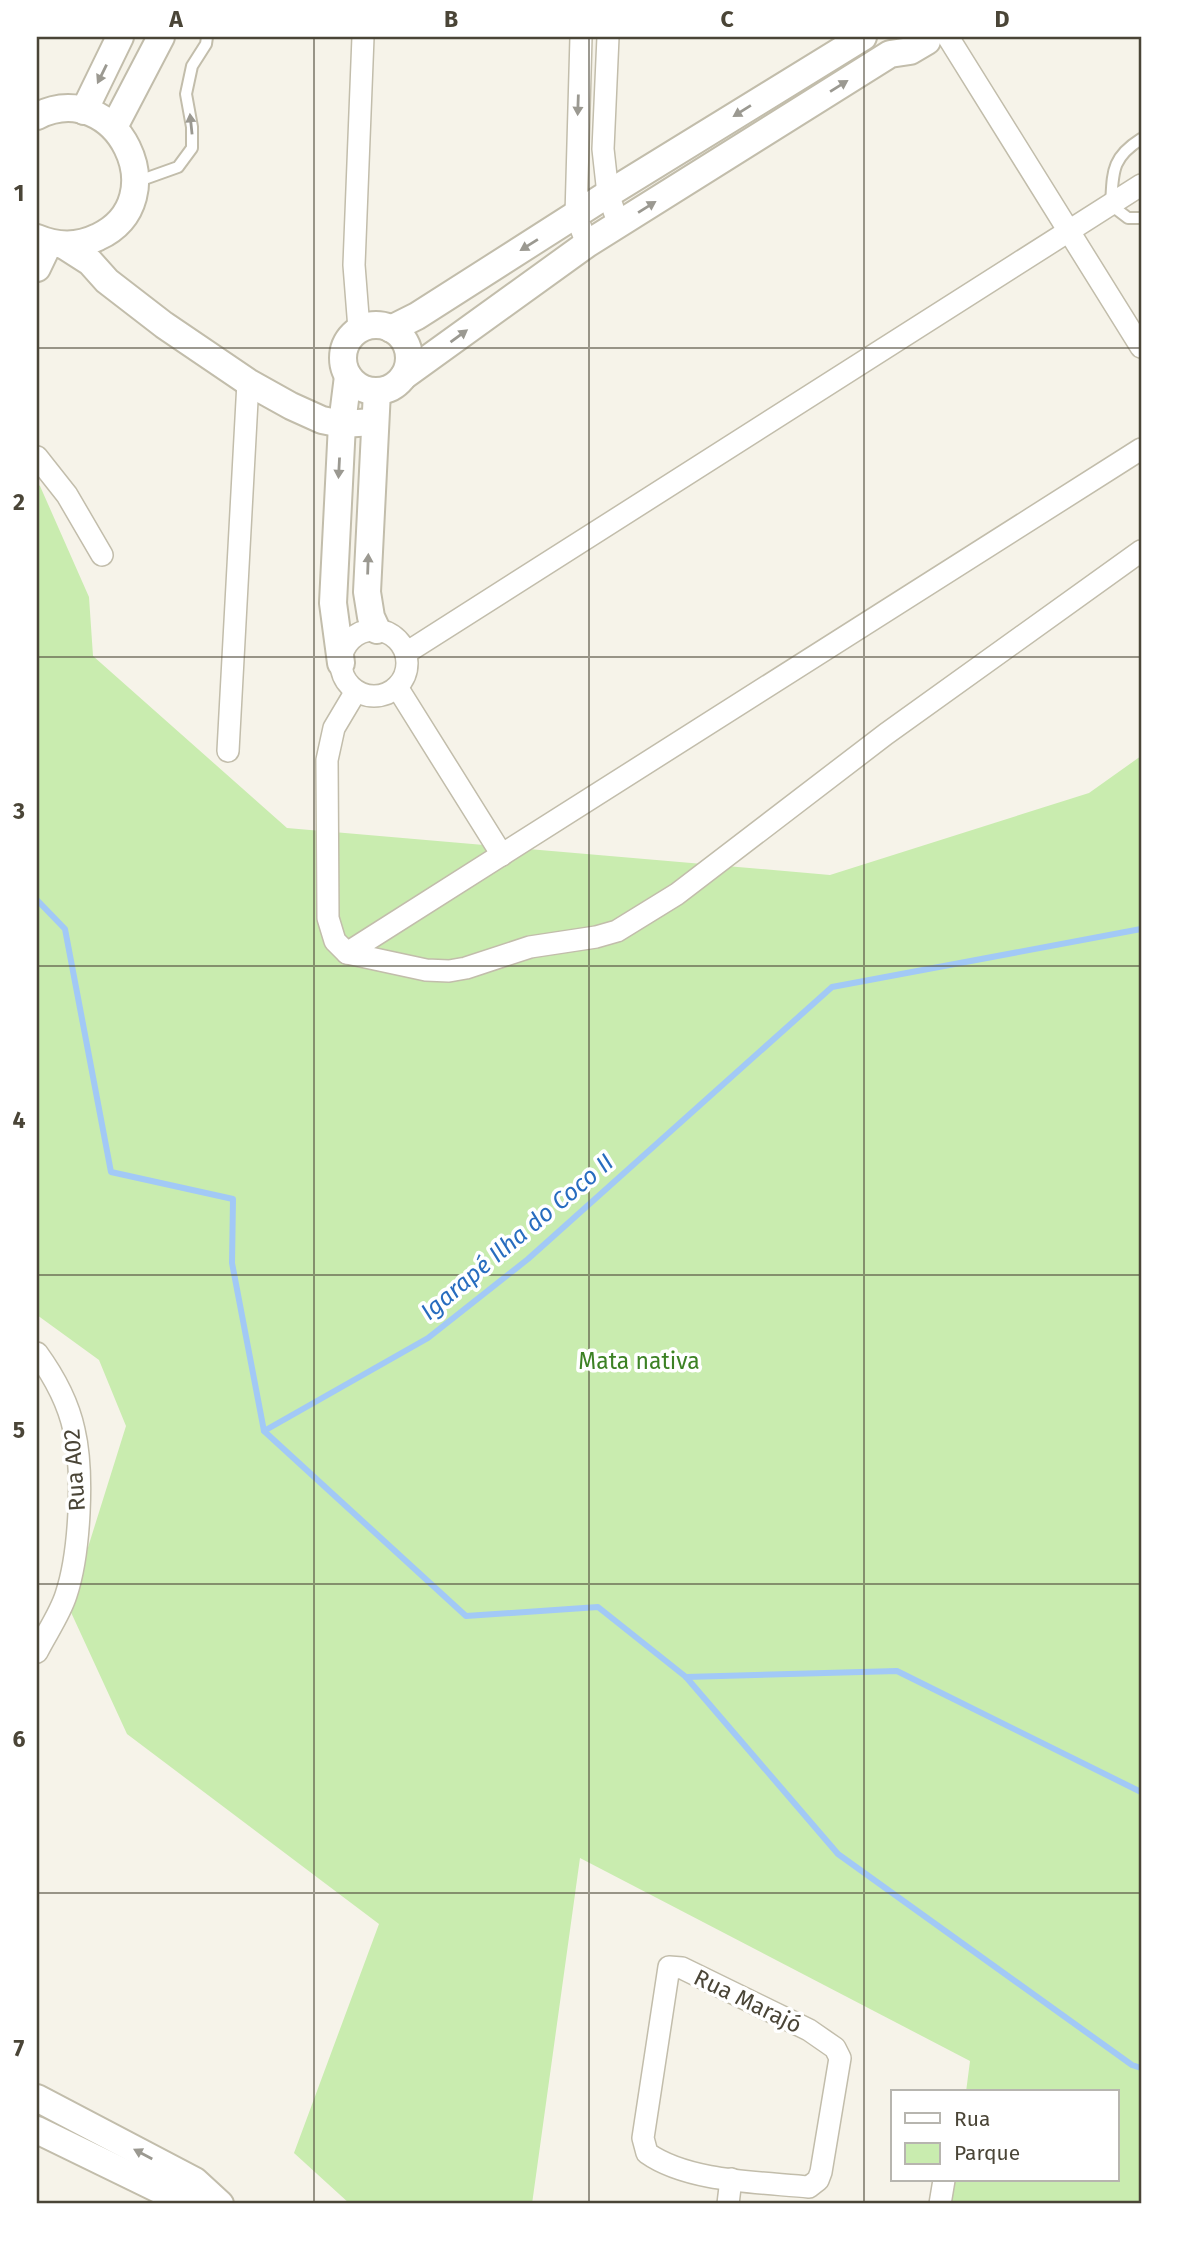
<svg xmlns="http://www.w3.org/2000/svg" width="1178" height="2241" viewBox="0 0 1178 2241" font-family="'Fira Sans',sans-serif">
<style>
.green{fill:#c9ecaf}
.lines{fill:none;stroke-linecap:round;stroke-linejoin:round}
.stream{stroke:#a2c9f6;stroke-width:6}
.service-casing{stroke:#c2bdab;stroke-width:14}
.minor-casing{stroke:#c2bdab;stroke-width:24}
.tertiary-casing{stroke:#c2bdab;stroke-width:30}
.service{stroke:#fff;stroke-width:10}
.minor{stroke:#fff;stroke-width:21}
.tertiary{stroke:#fff;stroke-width:26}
.oneway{fill:#9b9991}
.grid{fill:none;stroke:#4a4537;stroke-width:2;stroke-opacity:0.55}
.labels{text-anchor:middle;stroke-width:7;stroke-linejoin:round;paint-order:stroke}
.park-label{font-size:23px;fill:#3c8124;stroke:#fff}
.street-label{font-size:23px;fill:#4a4537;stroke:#fff}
.water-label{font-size:24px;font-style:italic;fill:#276cbf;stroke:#fff}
.neatline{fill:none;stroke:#4a4537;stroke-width:2.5}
.grid-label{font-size:23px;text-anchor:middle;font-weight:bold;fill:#4a4537}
</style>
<rect width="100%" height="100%" fill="#f6f3e9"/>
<!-- green -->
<path class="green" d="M37,484L40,486L89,597L93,656L287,828L830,875L1089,793L1141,756V2204H950L954,2180H1117V2092H966L970,2061L580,1858L532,2204H350L294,2153L379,1924L127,1734L69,1608L126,1426L99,1360L37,1315Z"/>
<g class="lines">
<!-- stream -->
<g class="stream">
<path d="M37,900L65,929L111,1172L233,1199L232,1263L264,1431L428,1338L528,1259L832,987L1141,929"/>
<path d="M264,1431L466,1616L598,1607L686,1677L838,1854L1132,2065L1141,2068"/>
<path d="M686,1677L897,1671L1141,1792"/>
</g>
<!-- service casing -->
<g class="service-casing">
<g id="service">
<path d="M1141,139C1111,158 1113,172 1111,205L1128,218H1141"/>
<path d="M136,182L178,167L192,148V127L186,94L192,66L206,44L207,37"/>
</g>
</g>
<!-- minor casing -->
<g class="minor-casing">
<g id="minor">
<path d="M581,37L576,215L587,244"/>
<path d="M608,37L603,149L608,194L619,225"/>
<path d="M948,37L1141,347"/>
<path d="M359,329L354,265L363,37"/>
<path d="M37,457L67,495L102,555"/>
<circle cx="374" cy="663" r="33"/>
<path d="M406,653L1141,185"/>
<path d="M397,687L502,855"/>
<path d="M356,691L334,728L327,760L328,918L335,941L347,953L1141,449"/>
<path d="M228,751L248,382"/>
<path d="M347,953L426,970L449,971L466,968L530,947L596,937L617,931L677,894L886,734L1141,551"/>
<path d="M37,1353C53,1375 68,1402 74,1430C84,1472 80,1553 66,1595C60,1614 46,1634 37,1652"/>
<path d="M669,1967L682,1968L809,2030L835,2048L840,2058L821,2172L818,2180L809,2187C759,2182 688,2182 647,2153L643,2138Z"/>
<path d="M728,2204L731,2179"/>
<path d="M940,2204L944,2180"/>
</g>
</g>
<!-- tertiary casing -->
<g class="tertiary-casing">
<g id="tertiary">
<path d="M84,111L120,37"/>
<path d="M37,116C117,76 177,200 98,237C78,247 58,247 37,238"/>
<path d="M114,127L161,37"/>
<path d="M65,246L90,262L107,281L164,325L248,382L291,406L322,420L342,424L374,422"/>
<path d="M37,268L49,243"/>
<circle cx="376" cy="358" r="33"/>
<path d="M391,329L417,316L608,194L863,37"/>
<path d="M404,376L587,244L890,54L910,51L927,41"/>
<path d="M377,391L367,592L371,617L377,630"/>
<path d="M341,663L333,603L342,424L348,376"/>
<path d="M37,2098L195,2181L220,2204"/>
<path d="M37,2130L189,2204"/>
</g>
</g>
<!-- service -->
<use href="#service" class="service"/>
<!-- minor -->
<use href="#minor" class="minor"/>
<!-- tertiary -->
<use href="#tertiary" class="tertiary"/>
</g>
<!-- one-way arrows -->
<defs><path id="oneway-solid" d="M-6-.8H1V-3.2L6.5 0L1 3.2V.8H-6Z" transform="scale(1.75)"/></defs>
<g class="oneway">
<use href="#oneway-solid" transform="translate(102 74) rotate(116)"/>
<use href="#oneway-solid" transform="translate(839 86) rotate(-32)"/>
<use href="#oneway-solid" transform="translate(578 105) rotate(92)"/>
<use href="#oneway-solid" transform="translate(742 111) rotate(148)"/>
<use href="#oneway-solid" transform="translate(191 124) rotate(-96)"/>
<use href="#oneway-solid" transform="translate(647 207) rotate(-32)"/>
<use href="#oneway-solid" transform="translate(529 245) rotate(148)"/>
<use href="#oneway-solid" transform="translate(459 336) rotate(-36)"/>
<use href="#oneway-solid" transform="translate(339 468) rotate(93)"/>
<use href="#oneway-solid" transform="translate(368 564) rotate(-88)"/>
<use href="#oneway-solid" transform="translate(143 2154) rotate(-152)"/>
</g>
<!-- grid -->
<path class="grid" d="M314,37V2204M589,37V2204M864,37V2204M37,348H1141M37,657H1141M37,966H1141M37,1275H1141M37,1584H1141M37,1893H1141"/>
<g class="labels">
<!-- park labels -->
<g class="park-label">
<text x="639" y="1369">Mata nativa</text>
</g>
<!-- street labels -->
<g class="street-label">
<text transform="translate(74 1470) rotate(-94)" y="8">Rua A02</text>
<text transform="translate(748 2001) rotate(26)" y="8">Rua Marajó</text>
</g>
<!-- water labels -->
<g class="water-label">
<text transform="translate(517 1237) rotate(-40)" y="8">Igarapé Ilha do Coco II</text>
</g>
</g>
<!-- border -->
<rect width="1178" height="2241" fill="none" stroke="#ffffff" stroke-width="77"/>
<!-- legend -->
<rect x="891" y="2090" width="228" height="91" fill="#ffffff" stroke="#b7b5af" stroke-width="2"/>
<rect x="905" y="2113" width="35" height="10" fill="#ffffff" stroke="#b7b5af" stroke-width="2"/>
<text x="954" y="2126" font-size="21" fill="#4a4537">Rua</text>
<rect x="905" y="2143" width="35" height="21" fill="#c9ecaf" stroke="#b7b5af" stroke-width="2"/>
<text x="954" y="2160" font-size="21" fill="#4a4537">Parque</text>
<rect x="38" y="38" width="1102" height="2164" class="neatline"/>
<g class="grid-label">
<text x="176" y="27">A</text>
<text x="451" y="27">B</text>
<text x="727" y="27">C</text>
<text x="1002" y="27">D</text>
<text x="19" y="201">1</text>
<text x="19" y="510">2</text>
<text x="19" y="819">3</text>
<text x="19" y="1128">4</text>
<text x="19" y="1438">5</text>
<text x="19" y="1747">6</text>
<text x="19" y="2056">7</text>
</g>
</svg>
